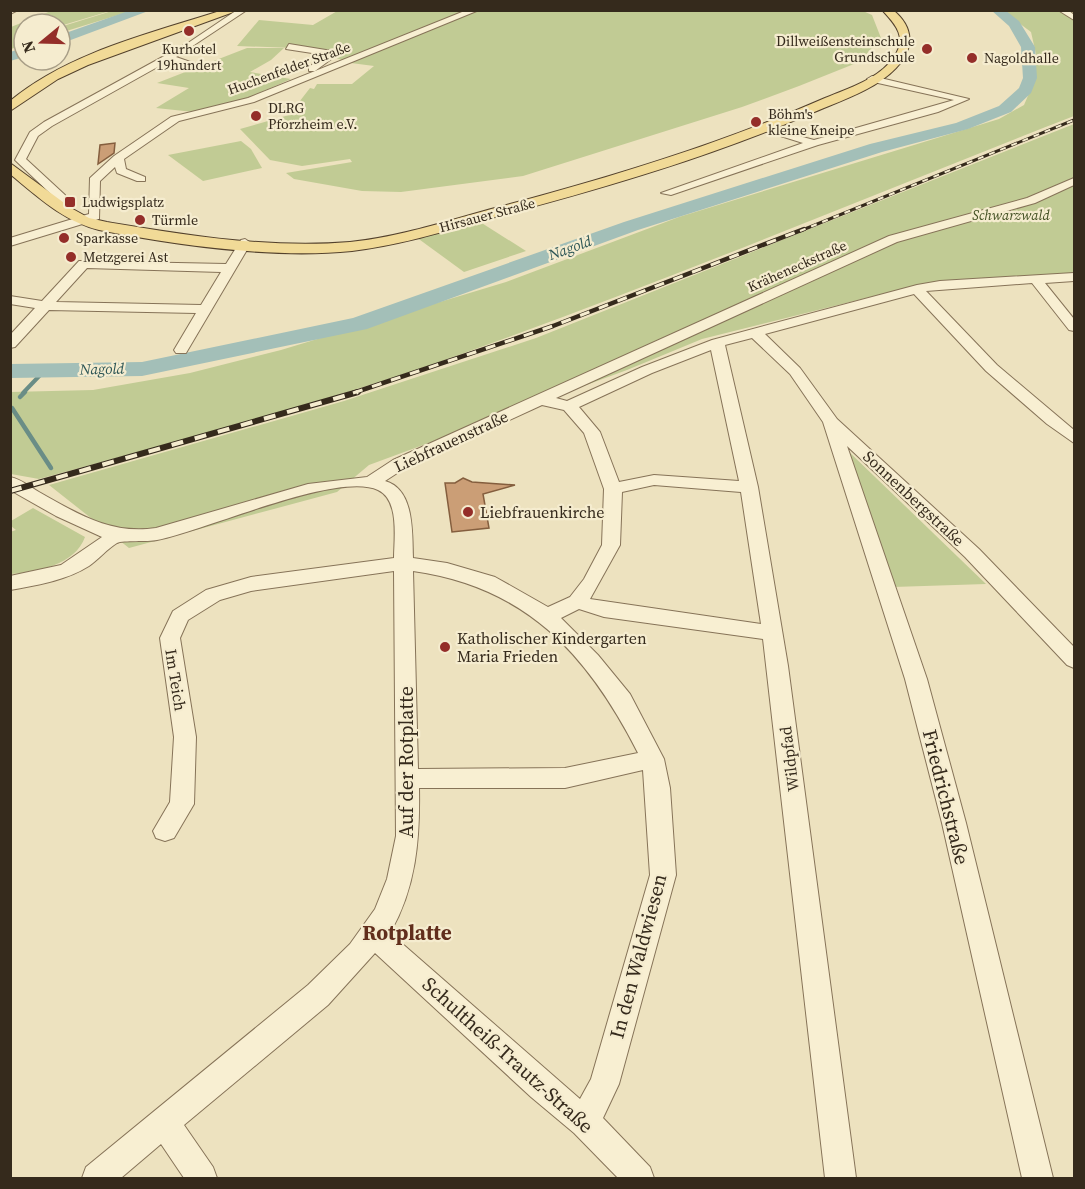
<svg xmlns="http://www.w3.org/2000/svg" width="1085" height="1189" viewBox="0 0 1085 1189" font-family="'Source Serif 4',serif">
<style>
.green{fill:#c1cb94}
.lines{fill:none;stroke-linecap:round;stroke-linejoin:round}
.stream-far1{stroke:#6a8d86;stroke-width:4}
.stream{stroke:#6a8d86;stroke-width:4.5}
.river{fill:#a3bfb8;fill-rule:evenodd}
.building{fill:#cb9e76;stroke:#845e3e;stroke-width:1.5}
.minor-casing{stroke:#867358;stroke-width:2}
.major-casing{stroke:#53412c;stroke-width:2}
.minor{fill:#f8efd2;fill-rule:evenodd}
.major{fill:#f1da97;fill-rule:evenodd}
.rail-far2-casing{stroke:#352a1c;stroke-width:3}
.rail-far1-casing{stroke:#352a1c;stroke-width:4.5}
.rail-casing{stroke:#352a1c;stroke-width:6}
.rail-far2{stroke:#f5eccf;stroke-width:2;stroke-dasharray:6;stroke-linecap:butt}
.rail-far1{stroke:#f5eccf;stroke-width:3;stroke-dasharray:10;stroke-linecap:butt}
.rail{stroke:#f5eccf;stroke-width:4;stroke-dasharray:12;stroke-linecap:butt}
.poi-dot{fill:#942e29;stroke:#f5eccf;stroke-width:2}
.labels{text-anchor:middle;stroke-width:4.5;stroke-linejoin:round;paint-order:stroke}
.far-poi-label{font-size:14px;fill:#352a1c;stroke:#f5eccf;text-anchor:start}
.far-street-label{font-size:14px;fill:#352a1c;stroke:#f5eccf}
.far-park-label{font-size:14px;font-style:italic;fill:#435123;stroke:#f5eccf}
.far-water-label{font-size:15px;font-style:italic;fill:#2c5555;stroke:#f5eccf}
.street-label{font-size:16px;fill:#352a1c;stroke:#f5eccf}
.poi-label{font-size:16px;fill:#352a1c;stroke:#f5eccf;text-anchor:start}
.near-street-label{font-size:20px;fill:#352a1c;stroke:#f5eccf}
.near-neighbourhood-label{font-size:21px;font-weight:bold;fill:#612e1c;stroke:#f5eccf}
</style>
<rect width="100%" height="100%" fill="#ede2bf"/>
<!-- green -->
<g class="green">
<path d="M115,10L131,11L60,33V27Z"/>
<path d="M339,10L863,11L872,15L881,38L859,62L799,86L742,107L523,176L401,192L362,191L294,179L286,173L352,162L350,159L302,166L270,160L240,129L289,115L310,88L314,89L317,84H352L374,66L351,63L333,57L322,49L237,46L259,20L313,25Z"/>
<path d="M51,11V10L110,11L60,26V24H24V45L11,49V27Z"/>
<path d="M1003,11H1074V116C864,198 655,286 442,361C310,407 174,442 39,479L11,474L10,392L93,390L190,373L281,350L506,282L679,217L999,119L1024,105L1036,77V54L1031,32Z"/>
<path d="M247,48H284L271,60L250,72L291,79L241,101L194,112L156,108L189,88L157,83Z"/>
<path d="M1074,124V274L918,285L702,339L627,370L369,465L337,492L129,548L49,485L344,401L536,338Z"/>
<path d="M241,141L251,149L262,168L203,181L168,155Z"/>
<path d="M477,220L526,251L464,272L416,237Z"/>
<path d="M846,449L986,584L893,587Z"/>
<path d="M33,508L85,537C75,565 37,572 11,574L10,532L16,530L11,526V521Z"/>
</g>
<g class="lines">
<!-- stream-far1 -->
<path class="stream-far1" d="M23,393L43,372"/>
<!-- stream -->
<g class="stream">
<path d="M20,397L25,392"/>
<path d="M12,408L51,468"/>
</g>
<!-- river -->
<g class="river">
<path d="M131,10H151L60,44V35Z"/>
<path d="M991,10H1005L1019,21L1035,47L1037,78L1031,93L1011,112L968,129L882,152L638,230L367,329L142,376L10,378V364L142,362L353,318L624,222L870,144L956,123L999,106L1019,88L1023,78L1021,47L1009,26Z"/>
<path d="M24,48V57L10,61V52Z"/>
</g>
</g>
<!-- building -->
<g class="building">
<path d="M115,143L114,153L98,164L100,145Z"/>
<path d="M463,478L472,482L515,485L483,494L489,528L452,532L445,483H455Z"/>
</g>
<g class="lines">
<!-- minor casing -->
<g class="minor-casing">
<g id="minor">
<path d="M10,10H18L10,14Z"/>
<path d="M237,10H247L176,57L199,65V69L170,60L52,126L38,136L26,159L65,195L67,199L62,206H54V197L15,160L30,132L44,122L188,43Z"/>
<path d="M467,10H479L254,102L179,121L124,159L126,169L145,177V181H137L117,173L115,167L100,181L99,219L10,246V238L89,214L90,178L114,156L171,117L248,98Z"/>
<path d="M1058,10H1068L1074,15V20Z"/>
<path d="M289,44L332,51L334,57L315,71H309V67L325,55L286,49Z"/>
<path d="M872,76L969,99L938,112L818,145L671,195L661,193L803,143L761,130V126L814,140L954,100L869,81L867,79Z"/>
<path d="M1074,178V185L1035,203L897,242L556,398L567,401L642,367L712,340L917,285L940,281L1074,273V281L1045,283L1074,319V331L1069,330L1032,283L926,291L997,365L1074,430V443L1047,424L986,371L914,294L765,334L800,368L837,419L979,549L1074,647V668L1067,665L965,557L847,446L927,679L966,823L1053,1178H1022L942,823L905,679L823,422L790,374L752,338L725,345L758,487L788,666L856,1178H825L763,639L604,617L579,609L561,618L598,655L630,694L664,759L670,788L676,875L619,1084L603,1118L650,1167L654,1178H618L574,1133L531,1097L375,953L328,1005L184,1125L213,1167L217,1178H184L161,1144L121,1178H82L86,1167L308,985L350,944L375,909L387,879L396,836L394,571L251,591L220,600L188,620L180,638L196,737L194,804L174,838L165,841L156,838L153,831L170,802L174,737L160,638L173,611L206,590L251,577L394,558C394,540 400,500 378,490C337,471 205,531 157,540C148,542 123,540 117,543C107,549 99,559 89,566C65,581 37,585 10,590V576L61,565L102,537L56,516L10,490V477C21,479 30,487 39,492C78,514 111,535 156,528L308,484L367,477L393,460L889,236L1027,198ZM711,350L739,481L654,475L619,482L600,432L579,407L652,373ZM542,405L564,410L584,433L604,489L602,545L584,579L570,597L548,607L495,577L447,563L413,558C412,534 415,489 385,481L405,468ZM654,485L741,492L761,624L590,599L620,545L622,492ZM413,571C527,587 588,655 638,753L565,768L418,769ZM643,770L650,875L591,1079L580,1099L390,933C416,888 420,840 419,788H565Z"/>
<path d="M245,239L251,243L186,353H176L174,350L196,313L49,310L15,347L10,348V335L35,308L10,304V296L42,301L79,261L226,264L241,240ZM87,268L221,272L201,305L56,302Z"/>
</g>
</g>
<!-- major casing -->
<g class="major-casing">
<g id="major">
<path d="M223,10H239L88,65L58,79L10,111V101C69,52 152,33 223,10Z"/>
<path d="M882,10H893C914,27 915,49 896,68C875,90 840,101 812,113C712,156 608,187 502,215C452,229 403,245 352,251C275,259 175,245 99,230C63,221 38,197 10,174V163L71,208L89,218L107,222C186,235 269,249 350,242C399,237 447,221 495,208C608,178 718,145 825,98C849,88 879,79 894,57C908,37 895,24 882,10Z"/>
</g>
</g>
<!-- minor -->
<use href="#minor" class="minor"/>
<!-- major -->
<use href="#major" class="major"/>
<!-- rail-far2 casing -->
<g class="rail-far2-casing">
<path id="rail-far2" d="M800,231L1074,120"/>
</g>
<!-- rail-far1 casing -->
<g class="rail-far1-casing">
<path id="rail-far1" d="M353,393L553,326L804,229"/>
</g>
<!-- rail casing -->
<g class="rail-casing">
<path id="rail" d="M10,491L358,392"/>
</g>
<!-- rail-far2 -->
<use href="#rail-far2" class="rail-far2"/>
<!-- rail-far1 -->
<use href="#rail-far1" class="rail-far1"/>
<!-- rail -->
<use href="#rail" class="rail"/>
</g>
<!-- markers -->
<g class="poi-dot">
<circle cx="189" cy="31" r="6"/>
<circle cx="927" cy="49" r="6"/>
<circle cx="972" cy="58" r="6"/>
<circle cx="256" cy="116" r="6"/>
<circle cx="756" cy="122" r="6"/>
<rect x="64" y="196" width="12" height="12" rx="3"/>
<circle cx="140" cy="220" r="6"/>
<circle cx="64" cy="238" r="6"/>
<circle cx="71" cy="257" r="6"/>
<circle cx="468" cy="512" r="6"/>
<circle cx="445" cy="647" r="6"/>
</g>
<g class="labels">
<!-- far-poi labels -->
<g class="far-poi-label">
<text x="915" y="46" text-anchor="end">Dillweißensteinschule<tspan x="915" dy="16">Grundschule</tspan></text>
<text x="189" y="54" text-anchor="middle">Kurhotel<tspan x="189" dy="16">19hundert</tspan></text>
<text x="984" y="63">Nagoldhalle</text>
<text x="268" y="113">DLRG<tspan x="268" dy="16">Pforzheim e.V.</tspan></text>
<text x="768" y="119">Böhm's<tspan x="768" dy="16">kleine Kneipe</tspan></text>
<text x="82" y="207">Ludwigsplatz</text>
<text x="152" y="225">Türmle</text>
<text x="76" y="243">Sparkasse</text>
<text x="83" y="262">Metzgerei Ast</text>
</g>
<!-- far-street labels -->
<g class="far-street-label">
<text transform="translate(289 68) rotate(-20)" y="5">Huchenfelder Straße</text>
<text transform="translate(487 215) rotate(-15)" y="5">Hirsauer Straße</text>
<text transform="translate(797 266) rotate(-24)" y="5">Kräheneckstraße</text>
</g>
<!-- far-park labels -->
<g class="far-park-label">
<text x="1011" y="220">Schwarzwald</text>
</g>
<!-- far-water labels -->
<g class="far-water-label">
<text transform="translate(570 248) rotate(-20)" y="5">Nagold</text>
<text transform="translate(102 369) rotate(-1)" y="5">Nagold</text>
</g>
<!-- street labels -->
<g class="street-label">
<text transform="translate(451 441) rotate(-25)" y="6">Liebfrauenstraße</text>
<text transform="translate(914 498) rotate(43)" y="6">Sonnenbergstraße</text>
<text transform="translate(176 680) rotate(81)" y="6">Im Teich</text>
<text transform="translate(789 759) rotate(-97)" y="6">Wildpfad</text>
</g>
<!-- poi labels -->
<g class="poi-label">
<text x="480" y="518">Liebfrauenkirche</text>
<text x="457" y="644">Katholischer Kindergarten<tspan x="457" dy="18">Maria Frieden</tspan></text>
</g>
<!-- near-street labels -->
<g class="near-street-label">
<text transform="translate(406 762) rotate(-90)" y="7">Auf der Rotplatte</text>
<text transform="translate(946 797) rotate(76)" y="7">Friedrichstraße</text>
<text transform="translate(638 956) rotate(-75)" y="7">In den Waldwiesen</text>
<text transform="translate(508 1055) rotate(42)" y="7">Schultheiß-Trautz-Straße</text>
</g>
<!-- near-neighbourhood labels -->
<g class="near-neighbourhood-label">
<text x="407" y="940">Rotplatte</text>
</g>
</g>
<!-- border -->
<rect width="1085" height="1189" fill="none" stroke="#352a1c" stroke-width="24"/>
<!-- north arrow -->
<g transform="translate(42 42) rotate(251)"><circle r="28" fill="#f5eccf" stroke="#a89e87" stroke-width="1.5"/>
<path d="M0-4.5L10 22L0 15L-10 22Z" fill="#942e29"/>
<text y="-9" font-size="16" font-weight="bold" text-anchor="middle" fill="#352a1c">N</text>
</g>
</svg>
